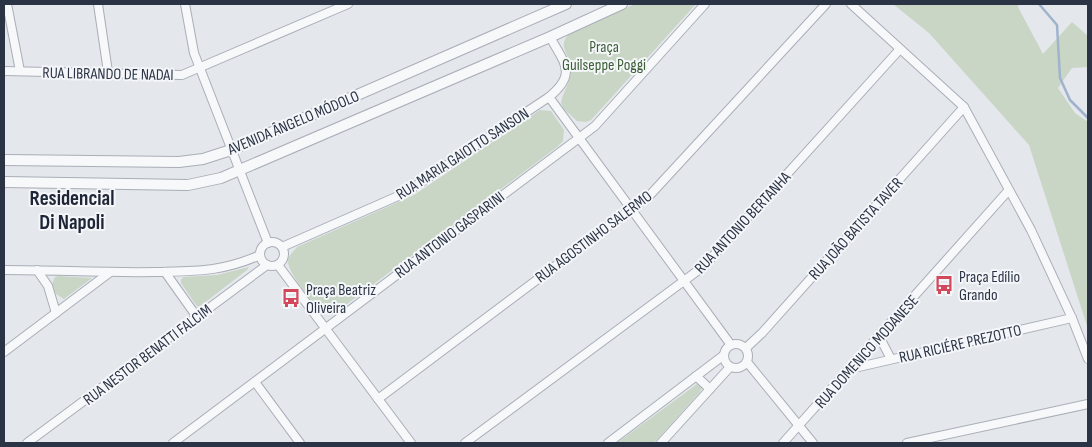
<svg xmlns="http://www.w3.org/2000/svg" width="1092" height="447" viewBox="0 0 1092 447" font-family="'Sofia Sans Condensed',sans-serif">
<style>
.green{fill:#c9d6c5}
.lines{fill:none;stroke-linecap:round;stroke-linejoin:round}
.stream{stroke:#9fb4cc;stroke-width:2.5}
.minor-casing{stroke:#a9aeb7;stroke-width:10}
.tertiary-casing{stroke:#a9aeb7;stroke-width:12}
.minor{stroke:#f7f8fa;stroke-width:8}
.tertiary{stroke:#f7f8fa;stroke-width:10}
.labels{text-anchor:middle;stroke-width:4;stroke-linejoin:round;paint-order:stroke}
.park-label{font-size:16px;fill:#3f6138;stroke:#f4f6f9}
.street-label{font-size:16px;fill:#2b3445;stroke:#f4f6f9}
.poi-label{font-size:16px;fill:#2b3445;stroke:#f4f6f9;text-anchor:start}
.district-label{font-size:21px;font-weight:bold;fill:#1d2536;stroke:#f4f6f9}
</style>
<rect width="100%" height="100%" fill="#e4e7ec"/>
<!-- green -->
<g class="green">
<path d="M635,4H696L591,120L586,122L577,121L564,109L561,103C563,92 570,83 571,72C573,55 553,46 572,32Z"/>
<path d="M893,4H1019L1018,7L1043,54L1072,22L1088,36V67L1072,68L1058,88L1075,113L1088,122V329L1029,145L929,33Z"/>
<path d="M540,110L551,111L564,130L563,141L557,147L335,313L324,314L318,310C311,299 287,273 288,260C289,255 294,251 297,247L414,195Z"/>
<path d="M249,267L247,270L199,307L196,305L181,283V280L183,277L217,275Z"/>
<path d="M58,276L92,278L64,299L56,294L52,284L55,277Z"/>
<path d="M697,384L700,385L702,388L700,392L654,443H617Z"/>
</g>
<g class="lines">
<!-- stream -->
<path class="stream" d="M1039,4L1057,25L1060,78L1070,100L1088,118"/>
<!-- minor casing -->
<g class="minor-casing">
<g id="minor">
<path d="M7,4L20,71"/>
<path d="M98,4L108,72"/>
<path d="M185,4L194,53L268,243"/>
<path d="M851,4L964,107L1031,230L1072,318L1088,359"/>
<path d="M4,71L182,75L348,4"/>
<path d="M549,97L731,345"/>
<circle cx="272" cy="254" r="12"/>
<path d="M282,247L405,193L549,97C577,74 565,64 550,37"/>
<path d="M278,265L411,443"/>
<path d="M4,270C55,270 105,273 156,272C196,271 222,272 260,255"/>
<path d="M37,270L48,286L56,313"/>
<path d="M165,272L197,317"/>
<path d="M879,336L891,359"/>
<circle cx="736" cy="356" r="12"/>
<path d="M746,348L762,333L964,107"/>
<path d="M4,352L109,273"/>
<path d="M747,362L813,443"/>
<path d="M850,369L1072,318"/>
<path d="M696,376L710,389"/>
<path d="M255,382L300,443"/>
<path d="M378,399L650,195L826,4"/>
<path d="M27,443L267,265"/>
<path d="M173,443L595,126L705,4"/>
<path d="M465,443L704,266L900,49"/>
<path d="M608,443L724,355"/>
<path d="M661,443L730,367"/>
<path d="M783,443L1008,191"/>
<path d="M907,443L1088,404"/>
</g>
</g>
<!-- tertiary casing -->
<g class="tertiary-casing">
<g id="tertiary">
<path d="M4,160L179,162L203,159L231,150L566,4"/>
<path d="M4,182L188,185L221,178L550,37L622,4"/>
</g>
</g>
<!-- minor -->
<use href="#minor" class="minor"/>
<!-- tertiary -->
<use href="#tertiary" class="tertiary"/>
</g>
<!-- icons -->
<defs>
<g id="bus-bare" transform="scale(1.5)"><path d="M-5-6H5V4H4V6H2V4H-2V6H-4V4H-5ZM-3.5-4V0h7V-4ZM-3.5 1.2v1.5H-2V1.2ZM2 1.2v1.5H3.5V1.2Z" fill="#d1495b" stroke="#f4f6f9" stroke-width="2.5" paint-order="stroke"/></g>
</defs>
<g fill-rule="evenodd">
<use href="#bus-bare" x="944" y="285"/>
<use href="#bus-bare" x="291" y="298"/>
</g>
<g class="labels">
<!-- park labels -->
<g class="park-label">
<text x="604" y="52">Praça<tspan x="604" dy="18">Guilseppe Poggi</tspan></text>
</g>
<!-- street labels -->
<g class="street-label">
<text transform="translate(108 73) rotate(1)" y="6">RUA LIBRANDO DE NADAI</text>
<text transform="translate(293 122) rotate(-23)" y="6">AVENIDA ÂNGELO MÓDOLO</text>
<text transform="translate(462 153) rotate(-33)" y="6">RUA MARIA GAIOTTO SANSON</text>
<text transform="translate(742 222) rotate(-47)" y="6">RUA ANTONIO BERTANHA</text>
<text transform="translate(855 228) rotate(-48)" y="6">RUA JOÃO BATISTA TAVER</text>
<text transform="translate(449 234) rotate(-37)" y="6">RUA ANTONIO GASPARINI</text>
<text transform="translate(593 236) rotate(-37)" y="6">RUA AGOSTINHO SALERMO</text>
<text transform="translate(960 343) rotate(-13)" y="6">RUA RICIÉRE PREZOTTO</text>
<text transform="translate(866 351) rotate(-48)" y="6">RUA DOMENICO MODANESE</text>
<text transform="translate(147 354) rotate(-37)" y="6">RUA NESTOR BENATTI FALCIM</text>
</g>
<!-- poi labels -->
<g class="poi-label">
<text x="959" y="282">Praça Edílio<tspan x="959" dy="18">Grando</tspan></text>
<text x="306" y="295">Praça Beatriz<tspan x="306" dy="18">Oliveira</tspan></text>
</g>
<!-- district labels -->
<g class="district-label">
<text x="72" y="205">Residencial<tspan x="72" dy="24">Di Napoli</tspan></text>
</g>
</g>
<!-- border -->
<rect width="1092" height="447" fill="none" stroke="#2b3445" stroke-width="10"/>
</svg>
